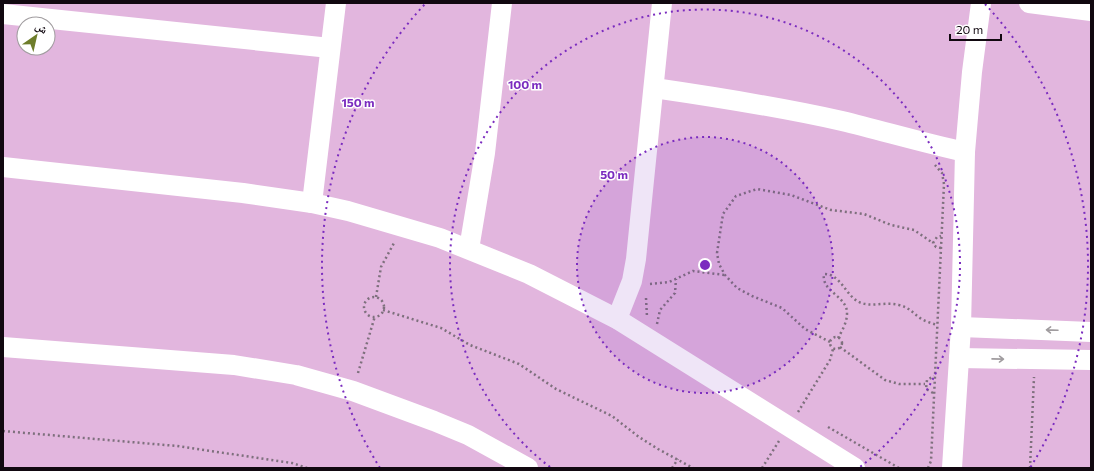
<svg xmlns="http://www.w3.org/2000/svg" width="1094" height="471" viewBox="0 0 1094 471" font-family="Commissioner,'Noto Naskh Arabic',sans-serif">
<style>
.grass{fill:#e2b6de;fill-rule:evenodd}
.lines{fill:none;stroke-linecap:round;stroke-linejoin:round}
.path{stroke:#7e707d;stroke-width:2.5;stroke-dasharray:2 3;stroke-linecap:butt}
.street{stroke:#fff;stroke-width:20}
.oneway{stroke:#a09c9f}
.ring{fill:none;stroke:#7b2cbf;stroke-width:2;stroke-dasharray:2 4}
.centre{fill:#7b2cbf;stroke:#fff;stroke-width:2}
.ring-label{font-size:12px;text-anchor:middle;font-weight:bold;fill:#7b2cbf;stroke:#fff;stroke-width:3;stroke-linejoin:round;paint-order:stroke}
</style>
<rect width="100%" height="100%" fill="#fde8fb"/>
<!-- grass -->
<path class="grass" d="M3,3H1091V468H3ZM24,24H48V48H24Z"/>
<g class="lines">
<!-- path -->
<g class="path">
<path d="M941,248L936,247L933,243L937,237L941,236"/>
<path d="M650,284L669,282L693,271L725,275"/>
<path d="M376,297L381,267L394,243"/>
<circle cx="374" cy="307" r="10"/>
<path d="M646,298L647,317"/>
<path d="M383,310L441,328L470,345L519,364L556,389L612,416L639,437L658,449L693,468"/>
<path d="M657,324L660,310L675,293L676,279"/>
<circle cx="836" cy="343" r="6"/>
<path d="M838,338C842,331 847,322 847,314C848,296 821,292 824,274C841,274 845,295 859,302C871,308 886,301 899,305C908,307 912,312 920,318C924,321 931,323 937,325"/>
<path d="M830,342L805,329L782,308L752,296L737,288L725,275L719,264L717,253L723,214L736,196L757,189L791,195L831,210L864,214L891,225L914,230L933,243"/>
<path d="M840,347L885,380L899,384H925"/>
<path d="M358,373L375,316"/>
<path d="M933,393L926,389L927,380L934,376"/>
<path d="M798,412L830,360L833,349"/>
<path d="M828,427L899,468"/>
<path d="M3,431L177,446L292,463L307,468"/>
<path d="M672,468L678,459"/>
<path d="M762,468L779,441"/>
<path d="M928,468L931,461L944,184L942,173L935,165"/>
<path d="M1030,468L1034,377"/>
</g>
<!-- street -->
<g class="street">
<path d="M1029,3L1091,11"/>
<path d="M3,14L330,48"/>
<path d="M654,88C716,97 780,107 842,121C883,131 924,143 965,152"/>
<path d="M3,167L243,193L312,203L348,211L440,238L529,274L617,319L855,468"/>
<path d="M312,203L336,3"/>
<path d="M469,249L485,153L502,3"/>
<path d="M617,319L632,281L636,259L662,3"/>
<path d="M961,327L1091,332"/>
<path d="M3,347L234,365L296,375L353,391L434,421L468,435L528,468"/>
<path d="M959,358L1091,360"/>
<path d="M952,468L961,327L965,152L972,72L981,3"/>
</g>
</g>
<!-- one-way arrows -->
<defs><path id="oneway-shaft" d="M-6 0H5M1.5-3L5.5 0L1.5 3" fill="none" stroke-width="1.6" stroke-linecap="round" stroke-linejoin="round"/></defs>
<g class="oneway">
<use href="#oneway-shaft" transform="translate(1052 330) rotate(-178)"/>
<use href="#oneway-shaft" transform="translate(998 359) rotate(1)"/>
</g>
<!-- distance rings -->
<circle cx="705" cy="265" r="128" fill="#7b2cbf" fill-opacity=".12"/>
<g class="ring">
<circle cx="705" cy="265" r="128"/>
<path d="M550 467A255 255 0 1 1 860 467"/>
<path d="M380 468A383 383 0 0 1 425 4M985 4A383 383 0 0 1 1030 468"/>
</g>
<circle cx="705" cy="265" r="6" class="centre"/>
<g class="ring-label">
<text x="525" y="89">100 m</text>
<text x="358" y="107">150 m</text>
<text x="614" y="179">50 m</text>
</g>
<!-- border -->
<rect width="1094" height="471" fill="none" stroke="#110810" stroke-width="8"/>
<!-- north arrow -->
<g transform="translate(36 36) rotate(34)"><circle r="19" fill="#ffffff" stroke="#a09c9f"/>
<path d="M0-3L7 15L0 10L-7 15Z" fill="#6e7d2b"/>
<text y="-6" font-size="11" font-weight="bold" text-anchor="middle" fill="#110810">ش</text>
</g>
<!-- scale -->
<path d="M950 34v6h51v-6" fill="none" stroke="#110810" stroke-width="2"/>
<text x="956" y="34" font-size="12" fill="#110810" stroke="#ffffff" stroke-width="3" paint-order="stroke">20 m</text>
</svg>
